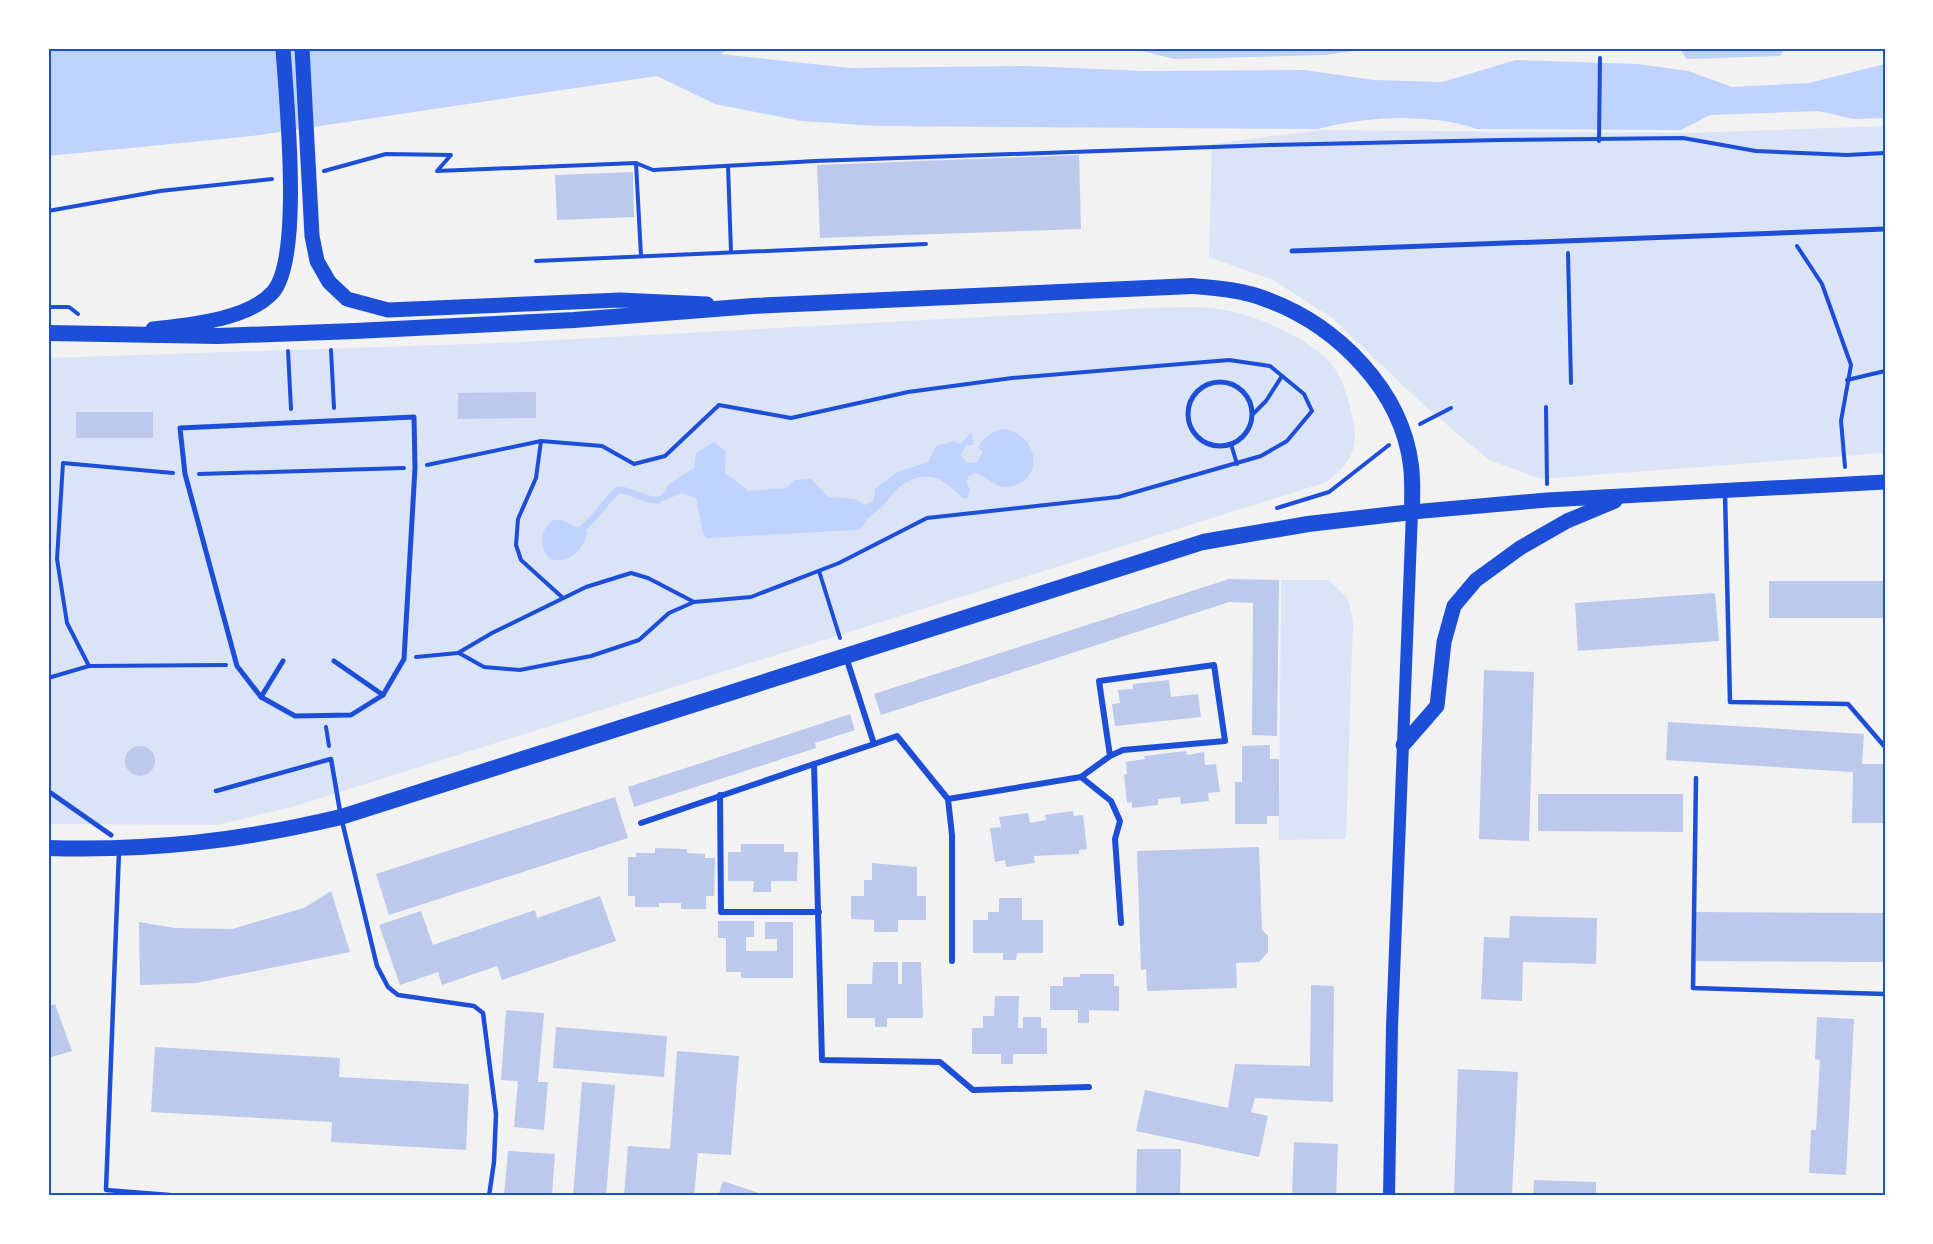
<svg xmlns="http://www.w3.org/2000/svg" width="1933" height="1244" viewBox="0 0 1933 1244" font-family="Lora,serif">
<style>
.green{fill:#dbe4f7}
.water{fill:#bfd3fe}
.lines{fill:none;stroke-linecap:round;stroke-linejoin:round}
.stream{stroke:#bfd3fe;stroke-width:7}
.building{fill:#bdc9ec}
.path{stroke:#1d4ed8;stroke-width:4}
.service{stroke:#1d4ed8;stroke-width:4.5}
.pedestrian{stroke:#1d4ed8;stroke-width:5}
.minor{stroke:#1d4ed8;stroke-width:6}
.secondary{stroke:#1d4ed8;stroke-width:12}
.primary{stroke:#1d4ed8;stroke-width:15}
.trunk{stroke:#1d4ed8;stroke-width:16}
.neatline{fill:none;stroke:#1d4ed8;stroke-width:2}
</style>
<rect width="100%" height="100%" fill="#f2f2f2"/>
<!-- green -->
<g class="green">
<path d="M1885,126V453L1541,479L1489,460L1428,409L1332,318L1273,280L1209,257L1212,144L1321,130L1687,133Z"/>
<path d="M1149,308C1171,308 1196,306 1218,309C1252,313 1304,336 1329,361C1341,374 1347,393 1351,411C1360,445 1354,460 1327,482L292,807L217,825L48,824V358L498,343Z"/>
<path d="M1281,580H1329L1348,599L1353,621L1346,839L1279,840Z"/>
</g>
<!-- water -->
<g class="water">
<path d="M48,48H730L721,54L850,68L1027,66L1143,71L1304,70L1374,80L1442,82L1516,60L1638,64L1688,71L1732,87L1809,83L1885,64V118L1853,119L1819,111L1710,115L1681,130L1477,129C1428,113 1368,116 1318,129L877,126L801,121L715,104L657,76L252,136L48,156Z"/>
<path d="M1130,48H1373L1326,55L1174,59Z"/>
<path d="M1680,48H1785L1780,56L1686,59Z"/>
<path d="M1005,429C1044,437 1042,487 1005,487C992,486 986,475 975,473L968,476L967,483L970,490L967,499L962,498C944,478 926,468 901,486C893,491 888,501 882,507C874,514 867,517 863,527L856,530L707,538L703,534L696,498L682,493L663,501L657,498L667,490V485L694,468L696,453L714,442L726,452L725,473L749,491L787,488L794,480L811,479L828,497L854,499L865,505L874,500L875,489L897,472L928,462L936,446L954,441L960,444L972,432L973,445H967L960,455L967,463L977,462L983,452L978,447C985,436 992,431 1005,429Z"/>
<path d="M553,520H561L587,532C585,550 568,564 550,559C539,547 539,530 553,520Z"/>
</g>
<g class="lines">
<!-- stream -->
<path class="stream" d="M582,529C597,517 604,502 618,490C633,490 643,501 658,500"/>
</g>
<!-- building -->
<g class="building">
<path d="M1079,155L1081,229L820,238L817,165Z"/>
<path d="M633,172L634,217L557,220L555,175Z"/>
<path d="M536,392V418L458,419V393Z"/>
<rect x="76" y="412" width="77" height="26"/>
<path d="M1229,579L1279,580L1277,736L1252,735L1253,603L1229,602L881,715L874,694Z"/>
<rect x="1769" y="581" width="116" height="37"/>
<path d="M1715,593L1719,641L1578,651L1575,603Z"/>
<path d="M1484,670L1534,672L1529,841L1479,839Z"/>
<path d="M1169,680L1171,697L1198,694L1201,717L1115,726L1112,704L1120,703L1118,690L1133,689V684Z"/>
<path d="M850,714L855,730L815,743L816,748L634,807L628,787Z"/>
<path d="M1668,722L1864,734L1862,764H1885V823H1852L1853,772L1666,760Z"/>
<path d="M1270,745V759H1279V816H1267V824H1235V782H1242V746Z"/>
<circle cx="140" cy="761" r="15"/>
<path d="M1186,751L1187,755L1204,752L1205,765L1216,764L1220,792L1208,793L1209,801L1181,804L1180,797L1158,799V805L1132,808V802L1127,803L1124,775L1127,774L1126,762L1145,759L1144,756Z"/>
<path d="M1538,794H1683V832L1538,831Z"/>
<path d="M615,797L628,838L389,915L376,874Z"/>
<path d="M1073,811L1074,816L1083,815L1087,849L1079,850V854L1034,856L1035,863L1006,867L1005,860L995,862L990,828L1001,827L999,817L1028,813L1030,823L1046,820L1045,815Z"/>
<path d="M741,844H784V852H798L797,881H771V892H753L754,881H728V852H741Z"/>
<path d="M1259,847L1262,930L1268,936V952L1259,962L1236,963L1237,988L1147,991L1146,969L1141,970L1137,851Z"/>
<path d="M655,848L687,849V853L705,854V858H715L714,896H706V909H681V903H659V907H635V896H628V857H636V853H655Z"/>
<path d="M872,863L917,867V896H926V920H898V932H874V920L851,919V896H864V880H872Z"/>
<path d="M331,891L350,952L196,983L140,985L139,922L175,928L232,929L304,908Z"/>
<path d="M600,896L616,941L502,980L497,966L442,985L438,972L400,985L379,925L421,911L433,945L535,910L537,918Z"/>
<path d="M999,898H1022V920H1043V953H1017L1016,960H1003V953H973V920H988V912H999Z"/>
<path d="M1696,912L1885,913V962L1696,961Z"/>
<path d="M1510,916L1597,918L1596,964L1523,962L1522,1001L1481,999L1484,937L1509,938Z"/>
<path d="M718,921H754V937H746V951H777V939H765V922H793V978H741V972H726V938H718Z"/>
<path d="M873,962H898V984H902V962H921L923,1018H887V1027H875V1018H847V984H872Z"/>
<path d="M1080,974H1114V986H1119V1011L1089,1010V1023H1078V1010H1050V986H1063V977H1080Z"/>
<path d="M1311,985L1334,986L1333,1102L1255,1098L1251,1112L1268,1116L1259,1157L1136,1131L1145,1090L1228,1108L1235,1064L1310,1066Z"/>
<path d="M995,996H1019L1018,1028H1023V1017H1041V1028H1047V1054H1013V1064H1001V1054H972V1028H983V1016H994Z"/>
<path d="M55,1004L72,1051L48,1058V1006Z"/>
<path d="M506,1010L544,1013L538,1082H548L544,1130L514,1127L518,1081L501,1080Z"/>
<path d="M1817,1017L1854,1019L1846,1175L1809,1173L1811,1130H1816L1820,1060L1815,1059Z"/>
<path d="M556,1027L667,1036L664,1077L553,1068Z"/>
<path d="M155,1047L340,1058L339,1077L469,1084L466,1150L331,1142L332,1122L151,1112Z"/>
<path d="M677,1051L739,1056L731,1155L698,1153L694,1196H624L628,1146L670,1149Z"/>
<path d="M1458,1069L1518,1072L1512,1196H1454Z"/>
<path d="M582,1082L615,1085L606,1196H573Z"/>
<path d="M1294,1142L1338,1144L1336,1196H1292Z"/>
<path d="M1137,1149H1181L1180,1196H1136Z"/>
<path d="M508,1151L555,1154L552,1196H504Z"/>
<path d="M1534,1180L1596,1182V1196H1533Z"/>
<path d="M723,1181L768,1196H718Z"/>
</g>
<g class="lines">
<!-- path -->
<g class="path">
<path d="M1599,141L1600,58"/>
<path d="M636,163L641,256"/>
<path d="M728,166L731,252"/>
<path d="M324,171L386,154L451,155L437,171L636,163L653,170L815,161L1270,145L1501,140L1683,138L1756,151L1847,155L1885,153"/>
<path d="M48,211L160,191L272,179"/>
<path d="M1797,246L1822,284L1851,365L1841,421L1845,467"/>
<path d="M1568,253L1571,383"/>
<path d="M536,261L926,244"/>
<path d="M48,307H69L78,314"/>
<path d="M331,350L334,408"/>
<path d="M288,351L291,409"/>
<path d="M1847,380L1885,371"/>
<path d="M1546,407L1547,484"/>
<path d="M1252,415L1266,401L1282,376"/>
<path d="M1420,424L1451,408"/>
<path d="M541,441L536,478L518,519L516,545L521,560L563,598"/>
<path d="M1231,444L1237,464"/>
<path d="M199,474L404,468"/>
<path d="M1277,508L1329,492L1389,445"/>
<path d="M819,571L840,638"/>
<path d="M459,653L484,667L520,670L591,656L639,640L669,613L694,602"/>
<path d="M416,657L458,653L492,633L586,587L631,573L648,578L694,602L751,597L839,563L927,518L1118,497L1261,456L1287,441L1312,411L1304,394L1270,366L1229,360L1012,378L908,392L791,418L719,405L665,456L634,464L602,446L541,441L427,465"/>
<path d="M89,666L67,623L57,559L63,463L173,473"/>
<path d="M48,678L89,666L226,665"/>
<path d="M326,727L329,746"/>
</g>
<!-- service -->
<g class="service">
<path d="M1725,494L1730,702L1848,704L1885,747"/>
<path d="M1696,778L1693,988L1885,994"/>
<path d="M216,791L331,759L341,817L377,966L388,987L398,995L474,1006L483,1013L496,1114L494,1162L489,1196"/>
<path d="M119,851L106,1190L182,1196"/>
</g>
<!-- pedestrian -->
<g class="pedestrian">
<path d="M1292,251L1885,229"/>
<circle cx="1220" cy="414" r="32"/>
<path d="M414,417L415,468L404,659L383,695L351,715L295,716L261,697L237,666L185,474L180,428Z"/>
<path d="M334,661L383,695"/>
<path d="M261,697L283,661"/>
<path d="M48,791L111,835"/>
</g>
<!-- minor -->
<g class="minor">
<path d="M846,657L874,744L814,764L822,1060L940,1062L973,1090L1089,1087"/>
<path d="M874,744L897,736L948,799L1081,777L1111,801L1120,821L1115,839L1121,923"/>
<path d="M1081,777L1110,756L1123,750L1225,741L1214,665L1099,681L1110,756"/>
<path d="M720,795L721,912H819"/>
<path d="M948,799L952,835V961"/>
<path d="M641,823L814,764"/>
</g>
<!-- secondary -->
<path class="secondary" d="M1389,1196L1392,1027L1412,512"/>
<!-- primary -->
<g class="primary">
<path d="M302,48L312,236L317,261L329,282L347,299L388,310L620,300L707,304"/>
<path d="M153,329C188,325 248,320 273,292C303,257 286,98 283,48"/>
<path d="M1412,512L1547,500L1885,482"/>
<path d="M1403,745L1437,706L1444,642L1454,606L1476,580L1520,548L1567,521L1615,501"/>
</g>
<!-- trunk -->
<path class="trunk" d="M48,333L218,336L355,331L574,320L753,306L1192,286C1217,288 1244,290 1268,300C1337,326 1402,390 1411,466C1413,481 1412,497 1412,512L1308,524L1203,542L341,817C240,841 152,851 48,848"/>
</g>
<!-- border -->
<rect width="1933" height="1244" fill="none" stroke="#ffffff" stroke-width="99"/>
<rect x="50" y="50" width="1834" height="1144" class="neatline"/>
</svg>
